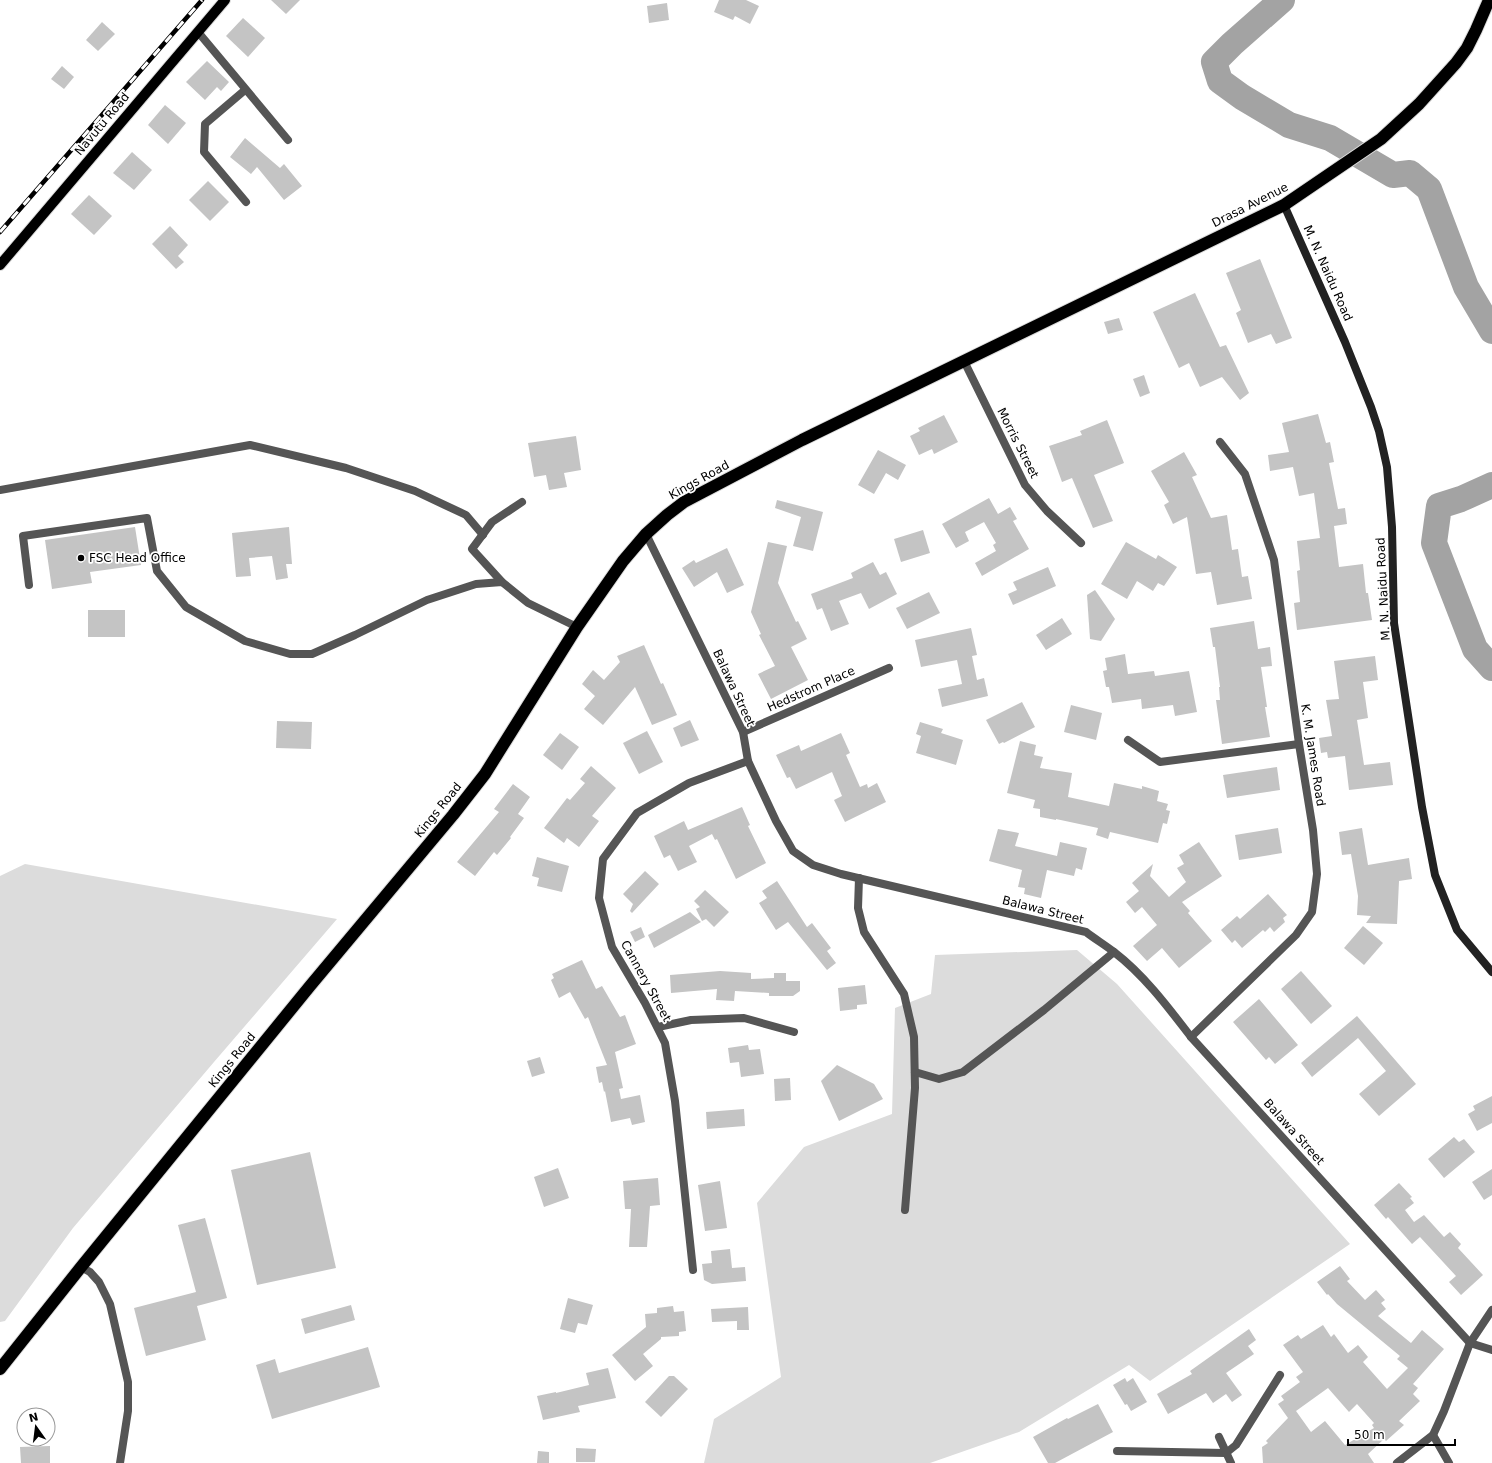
<svg xmlns="http://www.w3.org/2000/svg" width="1492" height="1463" viewBox="0 0 1492 1463" font-family="'DejaVu Sans',sans-serif">
<style>
.green{fill:#dcdcdc}
.lines{fill:none;stroke-linecap:round;stroke-linejoin:round}
.river{stroke:#a3a3a3;stroke-width:26}
.building{fill:#c4c4c4;fill-rule:evenodd}
.primary-casing{stroke:#dbdbdb;stroke-width:12}
.highway-casing{stroke:#dbdbdb;stroke-width:14}
.lane{stroke:#555;stroke-width:8}
.street{stroke:#555;stroke-width:8}
.secondary{stroke:#222;stroke-width:8}
.primary{stroke:#000;stroke-width:10}
.highway{stroke:#000;stroke-width:12}
.rail-casing{stroke:#000;stroke-width:4.5}
.rail{stroke:#fff;stroke-width:3;stroke-dasharray:9;stroke-linecap:butt}
.poi-dot{fill:#000;stroke:#fff;stroke-width:1.5}
.labels{text-anchor:middle;stroke-width:3.5;stroke-linejoin:round;paint-order:stroke}
.street-label{font-size:12px;fill:#000;stroke:#fff}
.poi-label{font-size:12px;fill:#000;stroke:#fff;text-anchor:start}
</style>
<rect width="100%" height="100%" fill="#fff"/>
<!-- green -->
<g class="green">
<path d="M25,864L337,919L214,1062L73,1228L5,1321L0,1322V876Z"/>
<path d="M1077,950L1117,984L1350,1244L1150,1381L1129,1365L1019,1432L930,1463H704L714,1419L781,1377L757,1203L804,1147L892,1114L895,1008L931,994L935,955Z"/>
</g>
<g class="lines">
<!-- river -->
<g class="river">
<path d="M1282,0L1232,44L1214,62L1220,81L1242,97L1289,125L1330,138L1393,175L1410,173L1429,189L1466,287L1492,331"/>
<path d="M1492,485L1461,499L1439,506L1434,543L1475,649L1492,668"/>
</g>
</g>
<!-- building -->
<g class="building">
<path d="M271,0H300L286,14Z"/>
<path d="M719,0H746L759,6L750,24L735,16L733,20L714,12Z"/>
<path d="M667,3L669,20L649,23L647,6Z"/>
<path d="M243,18L265,38L248,57L226,36Z"/>
<path d="M102,22L115,34L98,51L86,40Z"/>
<path d="M207,61L229,82L221,91L217,87L205,100L186,82Z"/>
<path d="M62,66L74,77L64,89L51,79Z"/>
<path d="M165,105L186,123L168,144L148,125Z"/>
<path d="M245,138L280,168L284,164L302,186L284,200L257,167L251,174L230,157Z"/>
<path d="M132,152L152,170L134,190L113,173Z"/>
<path d="M208,181L229,202L210,221L189,200Z"/>
<path d="M89,195L112,216L94,235L71,214Z"/>
<path d="M170,226L188,245L178,256L184,262L176,269L152,244Z"/>
<path d="M1260,259L1292,338L1276,344L1271,334L1248,343L1236,313L1241,310L1226,273Z"/>
<path d="M1195,293L1220,347L1226,345L1249,393L1240,400L1222,377L1200,387L1189,363L1179,368L1153,312Z"/>
<path d="M1119,318L1123,330L1108,334L1104,322Z"/>
<path d="M1144,375L1150,393L1140,397L1133,379Z"/>
<path d="M1318,414L1326,443L1330,442L1334,462L1329,463L1338,509L1345,508L1347,524L1334,526L1339,567L1363,564L1366,593H1368L1372,620L1297,630L1294,603L1300,602L1297,571L1300,570L1297,541L1320,538L1314,493L1299,496L1293,467L1270,471L1268,455L1289,452L1282,423Z"/>
<path d="M944,415L958,442L934,454L932,449L919,455L910,436L920,431L918,428Z"/>
<path d="M1107,420L1124,463L1094,475L1113,521L1093,528L1072,478L1062,482L1049,446L1082,435L1080,431Z"/>
<path d="M576,436L581,470L564,473L567,487L549,490L546,475L534,477L528,443Z"/>
<path d="M878,450L906,465L898,480L886,473L874,494L858,485Z"/>
<path d="M1184,452L1197,475L1192,477L1211,518L1227,515L1232,550L1238,549L1242,577L1248,576L1252,599L1217,605L1211,572L1196,574L1187,517L1173,524L1164,505L1169,502L1151,471Z"/>
<path d="M989,498L998,514L1010,507L1017,519L1013,521L1029,549L982,576L975,563L996,551L993,545L996,543L984,522L965,532L969,541L956,548L942,524Z"/>
<path d="M777,500L823,512L813,551L793,546L801,517L775,508Z"/>
<path d="M135,527L141,565L90,572L92,583L52,589L45,540Z"/>
<path d="M289,527L292,564H286L288,578L276,580L272,556L249,558L251,576L236,577L232,533Z"/>
<path d="M923,530L930,553L901,562L894,539Z"/>
<path d="M768,542L787,546L778,583L796,622L798,621L807,639L791,647L808,680L771,699L758,674L775,666L759,635L761,634L751,612Z"/>
<path d="M1126,542L1156,559L1158,555L1177,567L1164,586L1158,583L1153,591L1137,581L1127,599L1101,584Z"/>
<path d="M727,548L744,585L727,593L717,572L694,587L682,568L694,560L696,563Z"/>
<path d="M873,562L880,575L886,572L897,594L869,609L861,593L839,601L849,624L831,631L822,608L817,610L811,594L853,578L851,573Z"/>
<path d="M1048,567L1056,586L1013,605L1008,594L1017,590L1013,582Z"/>
<path d="M1095,590L1115,619L1101,641L1090,639L1087,595Z"/>
<path d="M929,592L940,613L907,629L896,608Z"/>
<rect x="88" y="610" width="37" height="27"/>
<path d="M1062,618L1072,634L1046,650L1036,635Z"/>
<path d="M1254,621L1258,649L1270,647L1272,666L1261,667L1267,707H1265L1270,737L1222,744L1216,700H1220L1219,687H1220L1215,647H1213L1210,628Z"/>
<path d="M971,628L977,655L972,656L977,680L984,678L988,696L942,707L938,689L962,684L957,660L921,667L915,640Z"/>
<path d="M644,645L661,684L663,683L677,715L652,725L635,687L603,725L584,709L595,696L582,684L593,670L604,680L620,662L617,656Z"/>
<path d="M1125,654L1128,674L1154,671L1155,676L1189,671L1197,712L1175,716L1173,705L1142,709L1141,699L1112,703L1109,687H1106L1103,671L1107,670L1105,658Z"/>
<path d="M1375,656L1378,680L1363,682L1368,718L1357,720L1364,765L1390,762L1393,785L1349,790L1345,756L1328,758L1327,752L1321,753L1319,738L1332,736L1326,700L1339,699L1334,661Z"/>
<path d="M1022,702L1035,727L1004,743L1003,742L999,744L986,720Z"/>
<path d="M1071,705L1102,713L1096,740L1064,732Z"/>
<path d="M690,720L699,740L681,747L673,728Z"/>
<path d="M277,721L312,722L311,749L276,748Z"/>
<path d="M920,722L943,729L941,733L963,740L956,765L916,753L921,736L916,734Z"/>
<path d="M647,731L663,762L639,774L623,743Z"/>
<path d="M560,733L579,747L562,770L543,755Z"/>
<path d="M841,733L850,753L846,755L860,787L867,784L868,788L877,783L886,802L845,822L834,800L842,796L832,772L796,789L790,777L787,778L776,755L799,745L801,751Z"/>
<path d="M1020,741L1036,745L1034,755L1043,757L1040,768L1072,773L1068,797L1109,806L1114,783L1142,789V786L1159,791L1157,801L1168,804L1166,810L1170,811L1167,824L1163,823L1158,843L1110,832L1108,839L1096,835L1098,828L1056,819V820L1040,817V809L1033,808L1035,800L1007,793Z"/>
<path d="M591,766L616,788L592,816L599,821L579,847L567,838L564,843L544,828L567,798L570,800L585,783L580,779Z"/>
<path d="M1277,767L1280,790L1227,798L1223,775Z"/>
<path d="M513,784L530,797L518,814L524,818L510,837L511,838L497,855L494,852L475,876L457,862L499,812L494,809Z"/>
<path d="M742,807L750,825L748,826L766,863L736,879L717,839L715,840L712,834L689,846L697,862L678,871L670,855L664,858L654,836L684,821L688,830Z"/>
<path d="M1278,828L1282,853L1239,860L1235,835Z"/>
<path d="M1362,828L1368,865L1409,858L1412,879L1399,881L1397,924L1366,923L1371,916L1357,915L1358,896L1351,854L1342,855L1339,832Z"/>
<path d="M998,829L1019,833L1015,846L1057,856L1060,842L1087,848L1082,870L1076,868L1074,876L1047,870L1041,898L1024,894L1025,888L1018,887L1022,870L989,861Z"/>
<path d="M1199,842L1222,876L1182,902L1190,911L1188,913L1212,941L1179,968L1162,948L1147,961L1133,946L1157,925L1142,907L1135,913L1126,902L1139,891L1132,883L1153,864L1150,876L1169,897L1186,882L1177,868L1184,864L1179,855Z"/>
<path d="M537,857L569,866L562,892L537,886L539,878L532,876Z"/>
<path d="M645,871L659,884L632,913L630,911L633,904L623,894Z"/>
<path d="M777,881L807,927L812,923L831,948L827,951L836,963L827,970L788,922L776,930L759,903L767,898L762,891Z"/>
<path d="M705,890L729,912L714,927L706,919L702,921L696,909L700,907L694,901Z"/>
<path d="M1268,894L1287,915L1283,918L1285,922L1274,932L1270,927L1265,932L1263,930L1242,948L1235,940L1232,943L1221,930L1237,916L1240,919Z"/>
<path d="M690,912L701,922L654,948L648,935Z"/>
<path d="M1363,926L1383,943L1364,965L1344,948Z"/>
<path d="M641,927L645,937L635,942L630,932Z"/>
<path d="M582,960L596,989L602,986L620,1017L625,1015L636,1044L615,1052L623,1088L619,1089L621,1099L640,1095L645,1122L632,1125L630,1118L611,1122L605,1091L604,1092L602,1082L599,1083L596,1067L607,1065L588,1017L585,1019L570,992L559,998L551,980L554,978L552,974Z"/>
<path d="M720,971L751,973V979L774,978V973H786V981H800V991L793,996H769V993L735,991L734,1001L716,1000L717,989L671,993L670,975Z"/>
<path d="M1301,971L1332,1006L1311,1024L1281,989Z"/>
<path d="M865,985L867,1004L857,1005V1009L840,1011L838,988Z"/>
<path d="M1259,999L1298,1045L1275,1064L1269,1057L1266,1060L1233,1022Z"/>
<path d="M1357,1016L1416,1084L1379,1116L1359,1094L1386,1071L1358,1038L1312,1077L1301,1063Z"/>
<path d="M748,1045L749,1050L760,1049L764,1074L741,1077L739,1062L730,1063L728,1048Z"/>
<path d="M540,1057L545,1073L532,1077L527,1061Z"/>
<path d="M837,1065L874,1084L883,1099L839,1121L821,1081Z"/>
<path d="M790,1078L791,1100L775,1101L774,1079Z"/>
<path d="M1492,1096V1123L1477,1131L1468,1114L1475,1110L1473,1106Z"/>
<path d="M744,1109L745,1126L707,1129L706,1112Z"/>
<path d="M1454,1137L1459,1142L1464,1139L1475,1152L1444,1178L1428,1159Z"/>
<path d="M310,1152L336,1268L257,1285L231,1170Z"/>
<path d="M558,1168L569,1198L544,1207L534,1177Z"/>
<path d="M1492,1169V1195L1484,1200L1472,1182Z"/>
<path d="M658,1178L660,1205L650,1206L647,1247H629L631,1209H625L623,1181Z"/>
<path d="M720,1181L727,1228L705,1231L698,1185Z"/>
<path d="M1399,1183L1412,1197L1410,1198L1414,1203L1405,1210L1414,1222L1424,1215L1444,1237L1450,1232L1461,1244L1458,1248L1483,1275L1461,1295L1449,1282L1456,1276L1420,1237L1412,1244L1388,1217L1386,1219L1374,1205Z"/>
<path d="M205,1218L227,1298L197,1306L206,1340L146,1356L134,1308L196,1292L178,1225Z"/>
<path d="M730,1249L732,1268L745,1267L746,1281L712,1284L704,1280L702,1264L712,1263L711,1251Z"/>
<path d="M1340,1266L1350,1279L1347,1281L1365,1300L1376,1290L1385,1300L1381,1303L1386,1309L1378,1316L1411,1343L1422,1330L1444,1349L1413,1384L1418,1388L1413,1394L1420,1401L1399,1421L1404,1425L1386,1441L1384,1439L1368,1454L1374,1463H1263L1262,1447L1268,1443L1266,1441L1288,1418L1278,1404L1284,1400L1281,1396L1300,1382L1296,1377L1303,1372L1283,1345L1298,1335L1301,1339L1323,1325L1331,1337L1334,1334L1348,1353L1358,1345L1368,1357L1363,1362L1387,1389L1408,1368L1397,1359L1400,1356L1337,1304L1328,1294L1327,1295L1317,1282ZM1328,1388L1349,1412L1357,1404L1374,1423L1372,1425L1374,1428L1345,1445L1325,1421L1311,1432L1296,1411Z"/>
<path d="M568,1298L593,1305L587,1325L578,1323L575,1333L560,1329Z"/>
<path d="M351,1305L355,1320L305,1334L301,1319Z"/>
<path d="M673,1306L674,1312L684,1311L686,1331L679,1332V1336L661,1337V1339L643,1354L653,1366L635,1381L612,1355L646,1327L645,1314L657,1313V1308Z"/>
<path d="M748,1307L749,1330H737V1321L712,1322L711,1309Z"/>
<path d="M1249,1329L1256,1340L1248,1346L1254,1354L1226,1373L1242,1395L1232,1402L1226,1394L1213,1403L1206,1393L1168,1414L1157,1394L1192,1374L1190,1371Z"/>
<path d="M368,1347L380,1387L272,1419L256,1365L275,1359L279,1373Z"/>
<path d="M608,1368L616,1398L578,1406L580,1412L543,1420L537,1396L556,1392V1393L589,1385L586,1373Z"/>
<path d="M669,1376H674L688,1389L661,1417L645,1402Z"/>
<path d="M1125,1378L1127,1382L1133,1378L1147,1402L1131,1411L1127,1404L1125,1405L1113,1385Z"/>
<path d="M1098,1404L1113,1432L1055,1463H1048L1033,1437L1067,1418L1068,1419Z"/>
<path d="M50,1446V1463H21L20,1447Z"/>
<path d="M576,1448L596,1449L595,1462H576Z"/>
<path d="M538,1451L549,1452V1463H537Z"/>
</g>
<g class="lines">
<!-- primary casing -->
<g class="primary-casing">
<path id="primary" d="M0,265L225,0"/>
</g>
<!-- highway casing -->
<g class="highway-casing">
<path id="highway" d="M0,1369L81,1267L310,986L453,815L485,774L577,627L623,561L646,534L667,515L684,502L802,440L1284,205L1381,139L1419,104L1456,63L1467,48L1476,30L1489,0"/>
</g>
<!-- lane -->
<g class="lane">
<path d="M0,490L250,445L346,468L415,491L466,515L483,535"/>
<path d="M502,582L472,549L492,522L522,502"/>
<path d="M29,585L23,536L147,518L157,571L186,607L245,641L290,654H312L355,635L427,600L476,584L502,582L528,603L577,627"/>
<path d="M859,878L858,908L864,932L904,994L914,1037L915,1088L905,1210"/>
<path d="M915,1072L939,1079L963,1072L1044,1010L1114,952"/>
<path d="M81,1267L90,1272L99,1282L110,1304L128,1382V1411L120,1463"/>
<path d="M1117,1451L1226,1453L1236,1445L1280,1375"/>
</g>
<!-- street -->
<g class="street">
<path d="M198,32L288,140"/>
<path d="M245,90L205,124L204,152L246,202"/>
<path d="M964,361L1025,485L1047,511L1081,543"/>
<path d="M646,534L743,732L748,761L776,821L793,851L813,865L841,874L1086,932C1095,939 1105,945 1114,952C1144,975 1168,1007 1191,1037L1470,1343L1492,1350"/>
<path d="M743,732L889,668"/>
<path d="M1128,740L1160,762L1299,744"/>
<path d="M658,1027L691,1020L744,1018L794,1032"/>
<path d="M1191,1037L1296,935L1312,912L1317,874L1313,830L1299,744L1274,560L1245,474L1220,442"/>
<path d="M693,1270L675,1101L665,1043L645,1003L612,947L599,898L603,859L637,813L689,783L748,761"/>
<path d="M1433,1435L1449,1463"/>
<path d="M1219,1437L1231,1463"/>
<path d="M1397,1463L1433,1435L1444,1411L1470,1343L1492,1310"/>
</g>
<!-- secondary -->
<path class="secondary" d="M1284,205L1345,342L1371,407L1379,431L1387,467L1392,527L1394,623L1422,807L1435,875L1457,930L1492,972"/>
<!-- primary -->
<use href="#primary" class="primary"/>
<!-- highway -->
<use href="#highway" class="highway"/>
<!-- rail casing -->
<g class="rail-casing">
<path id="rail" d="M0,232L202,0"/>
</g>
<!-- rail -->
<use href="#rail" class="rail"/>
</g>
<!-- markers -->
<circle class="poi-dot" cx="81" cy="558" r="4"/>
<g class="labels">
<!-- street labels -->
<g class="street-label">
<text transform="translate(102 124) rotate(-50)" y="4">Navutu Road</text>
<text transform="translate(1250 205) rotate(-27)" y="4">Drasa Avenue</text>
<text transform="translate(1328 273) rotate(66)" y="4">M. N. Naidu Road</text>
<text transform="translate(1018 443) rotate(63)" y="4">Morris Street</text>
<text transform="translate(699 480) rotate(-29)" y="4">Kings Road</text>
<text transform="translate(1383 589) rotate(-93)" y="4">M. N. Naidu Road</text>
<text transform="translate(734 688) rotate(65)" y="4">Balawa Street</text>
<text transform="translate(811 689) rotate(-24)" y="4">Hedstrom Place</text>
<text transform="translate(1313 755) rotate(81)" y="4">K. M. James Road</text>
<text transform="translate(438 810) rotate(-51)" y="4">Kings Road</text>
<text transform="translate(1043 910) rotate(14)" y="4">Balawa Street</text>
<text transform="translate(646 981) rotate(61)" y="4">Cannery Street</text>
<text transform="translate(232 1060) rotate(-51)" y="4">Kings Road</text>
<text transform="translate(1294 1132) rotate(48)" y="4">Balawa Street</text>
</g>
<!-- poi labels -->
<g class="poi-label">
<text x="89" y="562">FSC Head Office</text>
</g>
</g>
<!-- north arrow -->
<g transform="translate(36 1427) rotate(346)"><circle r="19" fill="#ffffff" stroke="#999999"/>
<path d="M0-3L7 15L0 10L-7 15Z" fill="#000000"/>
<text y="-6" font-size="11" font-weight="bold" text-anchor="middle" fill="#000000">N</text>
</g>
<!-- scale -->
<path d="M1348 1439v6h107v-6" fill="none" stroke="#000000" stroke-width="2"/>
<text x="1354" y="1439" font-size="12" fill="#000000" stroke="#ffffff" stroke-width="3" paint-order="stroke">50 m</text>
</svg>
